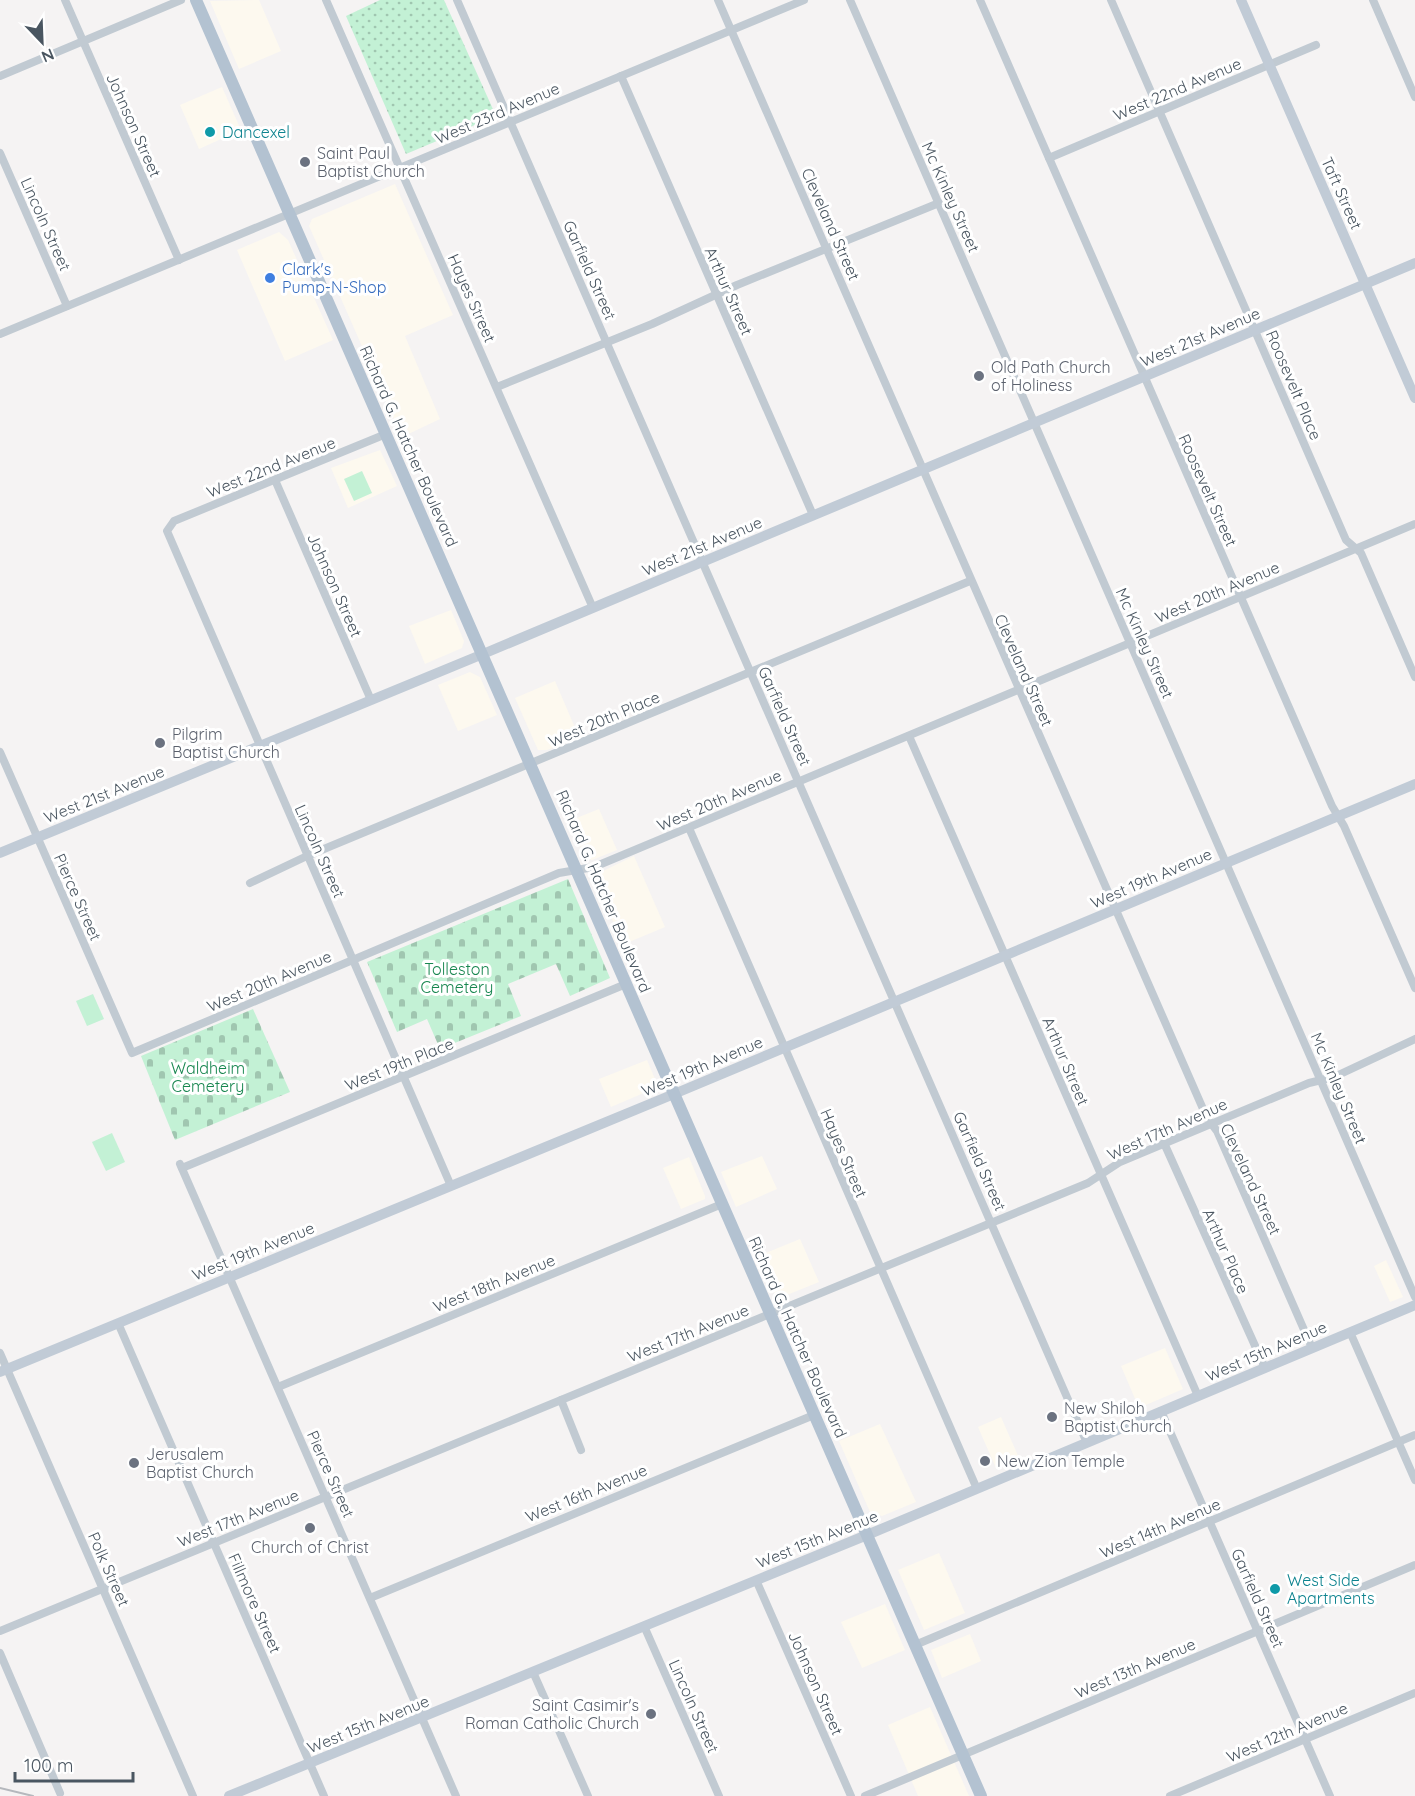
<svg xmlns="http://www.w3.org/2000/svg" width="1415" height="1796" viewBox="0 0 1415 1796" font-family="Quicksand,sans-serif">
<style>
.commercial{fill:#fdf9ef}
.grass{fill:url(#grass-dots)}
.cemetery{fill:url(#cemetery-stones)}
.park{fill:#c3f1d5}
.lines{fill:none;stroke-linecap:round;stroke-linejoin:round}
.street{stroke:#c1cad2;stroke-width:8}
.secondary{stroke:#c1cbd6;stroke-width:10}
.primary{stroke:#b3c2d1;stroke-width:12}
.rail{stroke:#b5b8bd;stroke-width:2}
.culture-dot{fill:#0f9aa8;stroke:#fff;stroke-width:2}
.worship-dot{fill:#6b7280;stroke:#fff;stroke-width:2}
.shop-dot{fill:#3f7fe0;stroke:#fff;stroke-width:2}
.labels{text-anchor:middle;stroke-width:6;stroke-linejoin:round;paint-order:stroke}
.street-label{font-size:16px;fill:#4a5661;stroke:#fff}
.culture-label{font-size:16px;fill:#0d838f;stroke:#fff;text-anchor:start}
.worship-label{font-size:16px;fill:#5b616d;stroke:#fff;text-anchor:start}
.shop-label{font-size:16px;fill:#366cbe;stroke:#fff;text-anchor:start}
.park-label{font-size:16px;fill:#17864f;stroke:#fff}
</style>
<defs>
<pattern id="grass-dots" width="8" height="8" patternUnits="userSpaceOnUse" patternTransform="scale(1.5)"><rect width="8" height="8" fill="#c3f1d5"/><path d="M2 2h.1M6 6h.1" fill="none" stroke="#a0c6b0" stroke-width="1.8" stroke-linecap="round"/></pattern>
<pattern id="cemetery-stones" width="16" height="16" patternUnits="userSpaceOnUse" patternTransform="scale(1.5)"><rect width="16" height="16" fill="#c3f1d5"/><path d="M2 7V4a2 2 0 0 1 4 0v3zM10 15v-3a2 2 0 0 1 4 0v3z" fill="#a0c6b0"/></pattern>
</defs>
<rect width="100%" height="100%" fill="#f5f3f3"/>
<!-- commercial -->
<g class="commercial">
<path d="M259,0L281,51L239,69L210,1Z"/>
<path d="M222,87L241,130L199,149L180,105Z"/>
<path d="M395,184L453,315L405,336L440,419L402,437L309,226L312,219Z"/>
<path d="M279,232L288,240L333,340L285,361L237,250Z"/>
<path d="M380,450L397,486L348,508L331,468Z"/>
<path d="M451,610L464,641L462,648L425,664L409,626Z"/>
<path d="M470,672L480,677L497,715L458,731L438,685Z"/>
<path d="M555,681L579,737L547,750H538L515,698Z"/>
<path d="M599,809L617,850L592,860L585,858L569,821Z"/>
<path d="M634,856L665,927L622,945L596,877L599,873Z"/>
<path d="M647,1060L655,1079L653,1089L611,1107L599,1079Z"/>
<path d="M762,1156L777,1189L736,1207L721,1172Z"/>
<path d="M689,1157L705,1196V1199L681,1209L663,1168Z"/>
<path d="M800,1239L819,1282L777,1299L758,1256Z"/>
<path d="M1386,1260L1403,1297L1390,1302L1374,1266Z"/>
<path d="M1165,1348L1183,1389L1139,1408L1121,1366Z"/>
<path d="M1001,1417L1019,1458L996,1468L978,1427Z"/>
<path d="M880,1424L916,1502L882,1516L870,1512L839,1441Z"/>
<path d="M939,1553L965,1613L924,1630L898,1570Z"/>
<path d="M885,1604L905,1650L862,1668L841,1622Z"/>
<path d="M970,1634L981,1661L942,1678L931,1650Z"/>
<path d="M930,1707L969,1796H918L888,1725Z"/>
</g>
<!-- grass -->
<path class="grass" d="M380,0H444L496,116L406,154L346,16Z"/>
<!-- cemetery -->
<g class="cemetery">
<path d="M568,879L610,978L570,996L556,964L508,984L521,1016L440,1049L427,1019L397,1032L367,962Z"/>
<path d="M253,1009L290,1092L175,1140L141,1056Z"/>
</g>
<!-- park -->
<g class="park">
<path d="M362,471L372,493L354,501L344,479Z"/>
<path d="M93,994L104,1019L87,1026L76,1001Z"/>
<path d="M112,1133L125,1162L106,1171L92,1142Z"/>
</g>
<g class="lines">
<!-- street -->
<g class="street">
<path d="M65,0L179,260"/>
<path d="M326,0L593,608"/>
<path d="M457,0L1087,1443"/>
<path d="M718,0C880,373 1044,745 1207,1118L1217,1131L1312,1348"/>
<path d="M850,0L1415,1297"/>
<path d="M980,0L1332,806L1344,826L1415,988"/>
<path d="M1111,0L1346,540L1361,553L1415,677"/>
<path d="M1373,0L1415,97"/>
<path d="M0,76L181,0"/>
<path d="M621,76L813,515"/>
<path d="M0,153L67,306"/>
<path d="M1049,158L1316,45"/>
<path d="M0,334L804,0"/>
<path d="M497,387L652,324L737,285L939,203"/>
<path d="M386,434L174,521L167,531L451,1186"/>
<path d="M275,480L371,700"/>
<path d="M909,736L1198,1396"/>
<path d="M0,752L132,1053L559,873L594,867L1415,524"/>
<path d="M689,828L977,1489"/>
<path d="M250,883L307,856L970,581"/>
<path d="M1164,1143L1265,1368"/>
<path d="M180,1164L456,1796"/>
<path d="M182,1168L626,984"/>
<path d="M118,1323L324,1796"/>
<path d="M1350,1332L1415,1480"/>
<path d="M0,1353L193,1796"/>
<path d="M278,1387L722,1204"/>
<path d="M561,1400L581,1450"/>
<path d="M1161,1411L1330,1796"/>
<path d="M756,1580L851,1796"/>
<path d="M370,1598L814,1415"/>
<path d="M644,1626L719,1796"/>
<path d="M0,1631L1088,1183L1120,1162L1309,1083L1334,1077L1415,1039"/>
<path d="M915,1645L1415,1435"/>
<path d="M0,1653L60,1793"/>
<path d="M533,1672L588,1796"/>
<path d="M865,1796L1415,1565"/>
<path d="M1170,1796L1415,1693"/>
</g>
<!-- secondary -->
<g class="secondary">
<path d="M1241,0L1415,398"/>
<path d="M0,853L483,654L1415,263"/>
<path d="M0,1372L674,1094L1415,784"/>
<path d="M229,1796L867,1535L1415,1305"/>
</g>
<!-- primary -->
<path class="primary" d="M196,0L981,1796"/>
<!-- rail -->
<path class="rail" d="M0,1788L33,1796"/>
</g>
<!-- markers -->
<g class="culture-dot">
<circle cx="210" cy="132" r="6"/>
<circle cx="1275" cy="1589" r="6"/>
</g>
<g class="worship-dot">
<circle cx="305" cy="162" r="6"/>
<circle cx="979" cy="376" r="6"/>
<circle cx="160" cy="743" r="6"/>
<circle cx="1052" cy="1417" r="6"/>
<circle cx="985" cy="1461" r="6"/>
<circle cx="134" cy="1463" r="6"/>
<circle cx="310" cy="1528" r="6"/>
<circle cx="651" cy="1714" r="6"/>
</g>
<circle class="shop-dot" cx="270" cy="278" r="6"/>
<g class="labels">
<!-- street labels -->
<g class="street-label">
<text transform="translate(1177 89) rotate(-23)" y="6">West 22nd Avenue</text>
<text transform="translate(497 113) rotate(-23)" y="6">West 23rd Avenue</text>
<text transform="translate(134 125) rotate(66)" y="6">Johnson Street</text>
<text transform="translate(1342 193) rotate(66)" y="6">Taft Street</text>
<text transform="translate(951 197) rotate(66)" y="6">Mc Kinley Street</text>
<text transform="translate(46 224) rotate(66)" y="6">Lincoln Street</text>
<text transform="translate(831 224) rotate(66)" y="6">Cleveland Street</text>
<text transform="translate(590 270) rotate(66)" y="6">Garfield Street</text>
<text transform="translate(729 291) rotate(66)" y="6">Arthur Street</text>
<text transform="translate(472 298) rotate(66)" y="6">Hayes Street</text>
<text transform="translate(1200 337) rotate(-23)" y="6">West 21st Avenue</text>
<text transform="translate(1294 385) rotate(67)" y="6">Roosevelt Place</text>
<text transform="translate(409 446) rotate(66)" y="6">Richard G. Hatcher Boulevard</text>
<text transform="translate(271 467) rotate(-22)" y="6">West 22nd Avenue</text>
<text transform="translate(1208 490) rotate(66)" y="6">Roosevelt Street</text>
<text transform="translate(702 546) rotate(-23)" y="6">West 21st Avenue</text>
<text transform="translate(335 585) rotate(66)" y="6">Johnson Street</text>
<text transform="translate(1217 592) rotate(-23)" y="6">West 20th Avenue</text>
<text transform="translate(1145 643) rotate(66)" y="6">Mc Kinley Street</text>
<text transform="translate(1024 670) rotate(66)" y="6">Cleveland Street</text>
<text transform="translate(785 716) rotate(66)" y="6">Garfield Street</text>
<text transform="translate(604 719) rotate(-23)" y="6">West 20th Place</text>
<text transform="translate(104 794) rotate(-22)" y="6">West 21st Avenue</text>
<text transform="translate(719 800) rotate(-23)" y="6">West 20th Avenue</text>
<text transform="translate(320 851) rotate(66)" y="6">Lincoln Street</text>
<text transform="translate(1151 878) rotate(-23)" y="6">West 19th Avenue</text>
<text transform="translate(604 891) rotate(67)" y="6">Richard G. Hatcher Boulevard</text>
<text transform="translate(78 897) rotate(66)" y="6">Pierce Street</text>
<text transform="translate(269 981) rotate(-23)" y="6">West 20th Avenue</text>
<text transform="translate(1066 1061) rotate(67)" y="6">Arthur Street</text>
<text transform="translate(399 1064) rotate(-22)" y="6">West 19th Place</text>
<text transform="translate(702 1066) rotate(-23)" y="6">West 19th Avenue</text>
<text transform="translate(1339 1088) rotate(67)" y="6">Mc Kinley Street</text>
<text transform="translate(1167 1129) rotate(-24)" y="6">West 17th Avenue</text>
<text transform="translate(844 1153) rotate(67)" y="6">Hayes Street</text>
<text transform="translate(980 1161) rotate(66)" y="6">Garfield Street</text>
<text transform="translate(1251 1179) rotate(65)" y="6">Cleveland Street</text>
<text transform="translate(253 1251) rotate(-22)" y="6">West 19th Avenue</text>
<text transform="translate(1226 1251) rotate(66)" y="6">Arthur Place</text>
<text transform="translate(494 1283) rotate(-22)" y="6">West 18th Avenue</text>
<text transform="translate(688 1333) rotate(-22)" y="6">West 17th Avenue</text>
<text transform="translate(798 1337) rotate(66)" y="6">Richard G. Hatcher Boulevard</text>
<text transform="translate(1266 1351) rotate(-23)" y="6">West 15th Avenue</text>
<text transform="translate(331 1474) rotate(66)" y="6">Pierce Street</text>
<text transform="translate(586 1493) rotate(-22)" y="6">West 16th Avenue</text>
<text transform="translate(238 1518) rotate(-22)" y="6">West 17th Avenue</text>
<text transform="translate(1160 1528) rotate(-23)" y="6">West 14th Avenue</text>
<text transform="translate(817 1539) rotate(-22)" y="6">West 15th Avenue</text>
<text transform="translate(109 1569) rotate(66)" y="6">Polk Street</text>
<text transform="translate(1258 1598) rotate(66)" y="6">Garfield Street</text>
<text transform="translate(255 1603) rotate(66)" y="6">Fillmore Street</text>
<text transform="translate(1135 1668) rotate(-23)" y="6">West 13th Avenue</text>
<text transform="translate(816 1683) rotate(66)" y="6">Johnson Street</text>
<text transform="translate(694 1706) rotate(66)" y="6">Lincoln Street</text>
<text transform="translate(368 1724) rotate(-22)" y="6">West 15th Avenue</text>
<text transform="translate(1287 1732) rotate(-23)" y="6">West 12th Avenue</text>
</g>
<!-- culture labels -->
<g class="culture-label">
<text x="222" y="138">Dancexel</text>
<text x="1287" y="1586">West Side<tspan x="1287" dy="18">Apartments</tspan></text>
</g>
<!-- worship labels -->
<g class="worship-label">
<text x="317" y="159">Saint Paul<tspan x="317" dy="18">Baptist Church</tspan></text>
<text x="991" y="373">Old Path Church<tspan x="991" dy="18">of Holiness</tspan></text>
<text x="172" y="740">Pilgrim<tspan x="172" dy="18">Baptist Church</tspan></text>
<text x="1064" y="1414">New Shiloh<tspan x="1064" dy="18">Baptist Church</tspan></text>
<text x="146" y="1460">Jerusalem<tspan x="146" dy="18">Baptist Church</tspan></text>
<text x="997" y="1467">New Zion Temple</text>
<text x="310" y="1553" text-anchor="middle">Church of Christ</text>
<text x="639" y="1711" text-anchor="end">Saint Casimir's<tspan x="639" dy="18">Roman Catholic Church</tspan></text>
</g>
<!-- shop labels -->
<g class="shop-label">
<text x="282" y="275">Clark's<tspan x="282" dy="18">Pump-N-Shop</tspan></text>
</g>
<!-- park labels -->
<g class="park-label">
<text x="457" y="975">Tolleston<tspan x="457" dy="18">Cemetery</tspan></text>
<text x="208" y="1074">Waldheim<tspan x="208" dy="18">Cemetery</tspan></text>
</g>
</g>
<!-- north arrow -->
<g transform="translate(42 42) rotate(157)" stroke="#ffffff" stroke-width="4.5" paint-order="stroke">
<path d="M0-4.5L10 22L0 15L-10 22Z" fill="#4a5661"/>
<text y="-9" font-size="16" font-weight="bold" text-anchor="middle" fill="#4a5661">N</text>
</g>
<!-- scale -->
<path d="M15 1772v9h118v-9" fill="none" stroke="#4a5661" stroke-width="3"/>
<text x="24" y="1772" font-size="18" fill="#4a5661" stroke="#ffffff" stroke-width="4.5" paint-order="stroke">100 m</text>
</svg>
